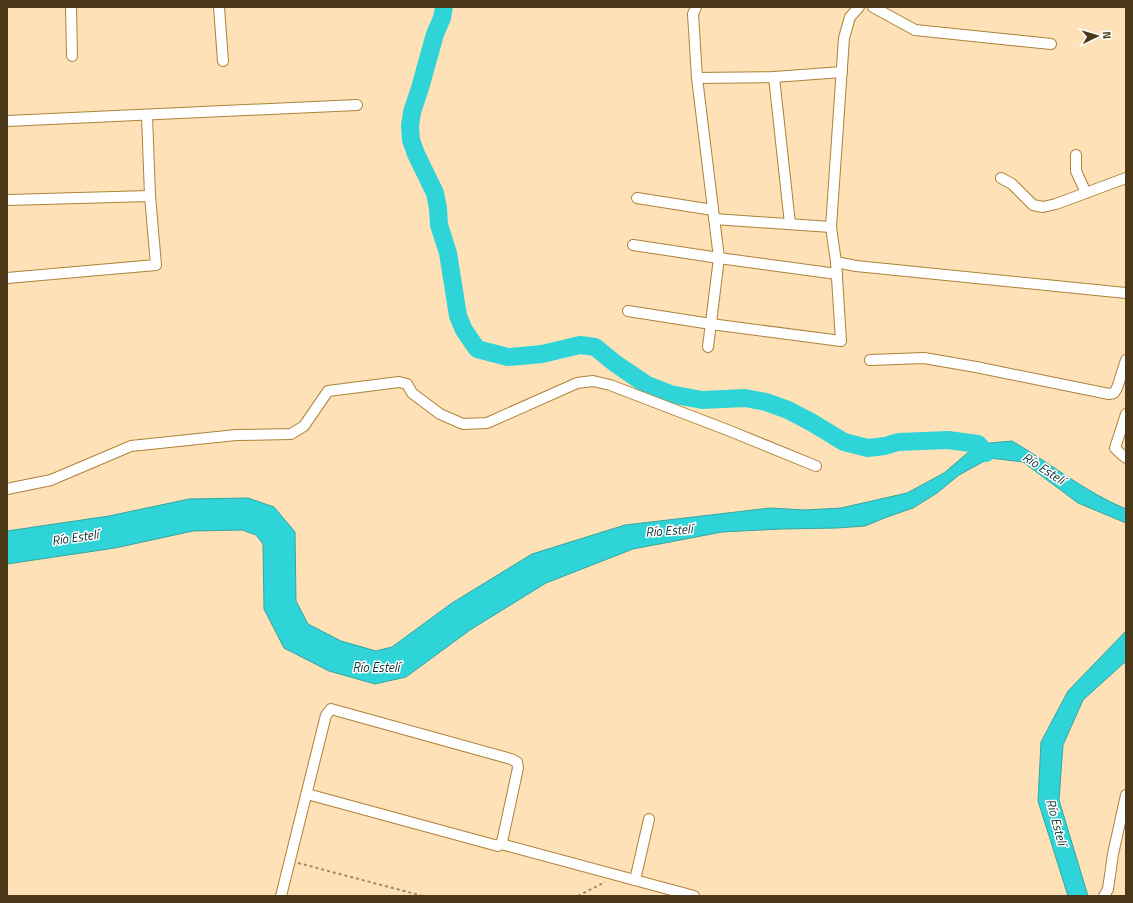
<svg xmlns="http://www.w3.org/2000/svg" width="1133" height="903" viewBox="0 0 1133 903" font-family="'Titillium Web',sans-serif">
<style>
.water{fill:#2fd4d8;stroke:#37a59f}
.lines{fill:none;stroke-linecap:round;stroke-linejoin:round}
.river{stroke:#2fd4d8;stroke-width:18}
.minor-casing{stroke:#af8239;stroke-width:12}
.path{stroke:#a18965;stroke-width:2;stroke-dasharray:3 3;stroke-linecap:butt}
.minor{stroke:#fff;stroke-width:10}
.labels{text-anchor:middle;stroke-width:3;stroke-linejoin:round;paint-order:stroke}
.water-label{font-size:13px;font-style:italic;fill:#103132;stroke:#fff}
</style>
<rect width="100%" height="100%" fill="#fee1b7"/>
<!-- water -->
<g class="water">
<path d="M1012,441C1050,463 1085,492 1126,509V523L1078,503L1023,462L990,458L959,475L937,493L913,508L887,517L865,526L837,528L781,529L722,532L633,549L546,583L470,630L406,677L375,684L329,671L284,648L264,609L263,544L256,535L242,530L193,531L115,548L7,564V531L109,516L189,499L248,498L274,507L295,532L296,601L308,624L341,641L376,651L392,647L452,603L532,554L625,525L770,508L805,510L841,508L907,493L944,473L978,444Z"/>
<path d="M1126,631V661L1083,700L1063,745L1059,800L1088,896H1068L1038,801L1041,742L1068,691Z"/>
</g>
<g class="lines">
<!-- river -->
<path class="river" d="M444,7L442,18L435,34L420,88L412,112L410,126L411,140L416,154L435,193L438,208L439,225L448,253L458,316L464,330L477,349L508,357L521,356L542,354L580,345L595,347L616,364L647,385L670,394L702,400L745,398L766,402L788,410L811,422L844,442L868,448L885,446L898,442L948,440L978,444L986,453"/>
<!-- minor casing -->
<g class="minor-casing">
<g id="minor">
<path d="M71,7L72,56"/>
<path d="M219,7L223,61"/>
<path d="M696,7L693,14L697,78L719,258L708,347"/>
<path d="M873,7L915,30L1051,44"/>
<path d="M774,77L790,224"/>
<path d="M697,78L774,77L842,72"/>
<path d="M7,121L357,105"/>
<path d="M1076,155V171L1086,193"/>
<path d="M1001,178L1012,184L1033,205L1043,207L1056,204L1126,178"/>
<path d="M637,198L713,210"/>
<path d="M7,200L150,196"/>
<path d="M714,219L831,227"/>
<path d="M633,245L719,258L837,274"/>
<path d="M836,262L856,266L1126,293"/>
<path d="M7,278L156,265L150,196L147,115"/>
<path d="M628,311L711,324L841,341L836,262L831,227L844,38L850,17L859,7"/>
<path d="M870,360L924,358L976,367L1109,394L1114,393L1117,388L1126,360"/>
<path d="M1126,414L1115,448L1120,453L1126,458"/>
<path d="M7,489L51,480L131,446L236,435L291,434L304,426L328,391L399,382L407,384L412,393L440,414L463,424L487,423L577,383L593,381L610,385L730,431L816,466"/>
<path d="M501,844L694,896"/>
<path d="M635,880L649,819"/>
<path d="M281,896L326,715L331,709L511,759L517,762L518,768L502,842L498,846L307,794"/>
<path d="M1104,896L1108,889L1113,854L1126,795"/>
</g>
</g>
<!-- path -->
<g class="path">
<path d="M298,863L423,896"/>
<path d="M578,896L605,882"/>
</g>
<!-- minor -->
<use href="#minor" class="minor"/>
</g>
<g class="labels">
<!-- water labels -->
<g class="water-label">
<text transform="translate(1044 468) rotate(33)" y="5">Río Estelí</text>
<text transform="translate(669 530) rotate(-4)" y="5">Río Estelí</text>
<text transform="translate(75 537) rotate(-8)" y="5">Río Estelí</text>
<text x="376" y="672">Río Estelí</text>
<text transform="translate(1057 822) rotate(75)" y="5">Río Estelí</text>
</g>
</g>
<!-- border -->
<rect width="1133" height="903" fill="none" stroke="#4b3819" stroke-width="16"/>
<!-- north arrow -->
<g transform="translate(1097 36) rotate(85)" stroke="#ffffff" stroke-width="3" paint-order="stroke">
<path d="M0-3L7 15L0 10L-7 15Z" fill="#4b3819"/>
<text y="-6" font-size="11" font-weight="bold" text-anchor="middle" fill="#4b3819">N</text>
</g>
</svg>
